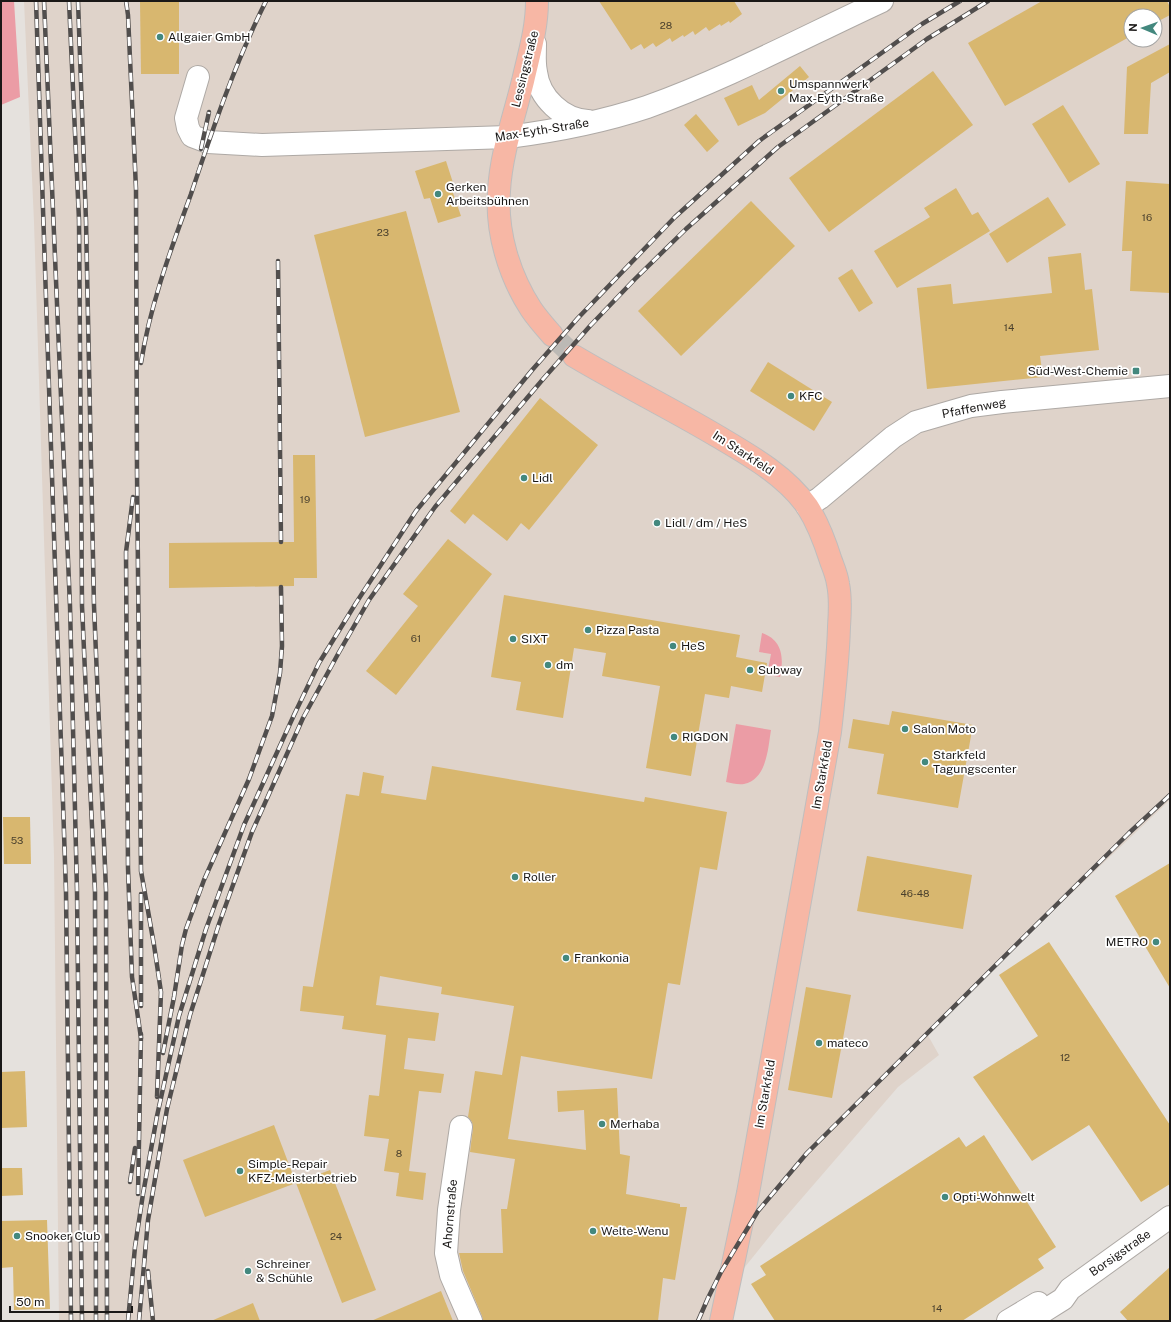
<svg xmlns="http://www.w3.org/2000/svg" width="1171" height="1322" viewBox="0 0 1171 1322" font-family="'Public Sans',sans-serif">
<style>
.built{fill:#dfd3ca;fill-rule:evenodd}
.green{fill:#eb9ca5}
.building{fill:#d8b76f}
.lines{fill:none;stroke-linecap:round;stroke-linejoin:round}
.major-tunnel{stroke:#bcb9b5;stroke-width:22;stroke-dasharray:22 11;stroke-linecap:butt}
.minor-casing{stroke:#aea9a5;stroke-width:24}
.major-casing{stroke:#bfbebe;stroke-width:24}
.minor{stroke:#fff;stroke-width:22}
.major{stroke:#f7b7a5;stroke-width:22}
.rail-casing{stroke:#514e4d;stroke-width:4.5}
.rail{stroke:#fff;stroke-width:3;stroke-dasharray:9;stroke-linecap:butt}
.poi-dot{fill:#43887e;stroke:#fff;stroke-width:1.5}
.labels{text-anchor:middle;stroke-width:3.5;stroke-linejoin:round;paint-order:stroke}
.number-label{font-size:10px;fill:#4a402d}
.poi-label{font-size:12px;fill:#1a1817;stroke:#fff;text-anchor:start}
.street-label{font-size:12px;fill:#1a1817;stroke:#fff}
</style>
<rect width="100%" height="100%" fill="#e5e1dd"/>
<!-- built -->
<path class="built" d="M24,1H1170V800L931,1026L926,1032L939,1055L898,1087L777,1227L720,1298L710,1321H59L54,856L34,222ZM1131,16H1155V40H1131Z"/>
<!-- green -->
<g class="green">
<path d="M1,1H14L20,97L1,105Z"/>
<path d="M762,633C783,640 784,659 780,677L767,675L771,654L759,652Z"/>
<path d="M736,724L771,730C768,748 767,779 744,784C738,785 732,783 726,782Z"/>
</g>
<!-- building -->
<g class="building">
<path d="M140,1H179V74H141Z"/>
<path d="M599,1H734L742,14L730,23L729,21L721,26L720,24L709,31L706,27L695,35L693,31L684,37L683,35L672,42L670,38L656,47L653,43L644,49L641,44L631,50Z"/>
<path d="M1042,1H1167L1170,7V15L1155,23V16H1131V36L1005,106L968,43Z"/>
<path d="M1170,44V72L1151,83L1148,134H1124L1127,67Z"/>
<path d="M800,66L809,77L765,113L738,126L724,98L752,85L759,100Z"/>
<path d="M933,71L973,125L829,232L789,178Z"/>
<path d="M1063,105L1100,164L1069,183L1032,124Z"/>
<path d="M696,114L719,141L707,152L684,125Z"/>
<path d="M446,161L455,189L452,190L461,216L438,223L430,198L424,199L415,171Z"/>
<path d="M1126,181L1170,184V293L1130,291L1132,251H1122Z"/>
<path d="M956,188L972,215L978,212L990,231L897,288L874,251L930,217L924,208Z"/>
<path d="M1048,197L1066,225L1007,263L989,234Z"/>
<path d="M751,201L795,246L681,356L638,311Z"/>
<path d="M406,211L460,412L365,437L314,235Z"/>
<path d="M1081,253L1085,290L1092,289L1099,350L1040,356L1043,377L927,389L917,288L951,284L953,304L1052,293L1048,257Z"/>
<path d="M852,269L873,303L859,312L838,278Z"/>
<path d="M768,362L832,402L814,431L750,391Z"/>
<path d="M540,398L598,445L529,530L521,523L507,541L473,514L465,524L450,511Z"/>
<path d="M293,455H315L317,578H294V586L169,588V543L294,542Z"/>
<path d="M448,539L492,574L396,695L366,671L418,606L403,594Z"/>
<path d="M504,595L740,635L736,657L767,663L762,692L731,686L729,698L705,694L691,776L646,768L660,686L602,676L606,653L574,648L563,718L516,710L521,682L491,677Z"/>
<path d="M892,711L973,725L958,808L877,794L884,754L848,748L853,719L889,725Z"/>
<path d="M432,766L644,802L645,797L727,812L717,870L700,867L680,985L668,983L652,1079L521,1056L508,1139L586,1150L584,1110L558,1112L557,1091L617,1088L620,1154L630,1156L626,1194L680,1204V1207H687L675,1280L663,1278L658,1321H483L482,1316L463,1271L459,1253H503L501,1209H507L515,1159L470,1152L473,1128L472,1122L468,1117L475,1071L502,1075L514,1006L441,994L442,987L380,976L376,1005L439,1013L435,1041L408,1038L404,1069L444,1074L441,1093L419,1091L409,1171L426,1173L423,1200L396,1196L399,1173L384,1171L389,1139L364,1136L369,1095L379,1096L386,1035L342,1029L344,1016L300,1011L303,986L313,987L346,794L359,796L363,772L384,776L381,793L426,800Z"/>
<path d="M3,817H30L31,864H4Z"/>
<path d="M867,856L972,875L963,929L857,911Z"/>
<path d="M1170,863V988L1115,896Z"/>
<path d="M1049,942L1170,1125V1184L1141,1202L1089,1125L1032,1161L973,1077L1038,1036L999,975Z"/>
<path d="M806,987L851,995L832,1098L788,1090Z"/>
<path d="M25,1071L27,1127L1,1128V1072Z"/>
<path d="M274,1125L296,1183L205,1217L183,1160Z"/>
<path d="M984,1135L1056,1247L1038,1259L1044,1268L962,1321H775L751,1284L766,1275L760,1266L959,1137L966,1147Z"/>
<path d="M1,1168H22L23,1195L1,1196Z"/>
<path d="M330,1170L376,1290L342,1303L296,1183Z"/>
<path d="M47,1220L50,1309L14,1310L13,1267L1,1268V1221Z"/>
<path d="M1170,1267V1321H1128L1120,1312Z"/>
<path d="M441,1291L453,1321H371Z"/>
<path d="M253,1303L260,1321H211Z"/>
</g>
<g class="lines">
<!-- major-tunnel -->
<path class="major-tunnel" d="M552,335L574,356"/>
<!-- minor casing -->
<g class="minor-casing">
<g id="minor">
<path d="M535,44C535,54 534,63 536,72C539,98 563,120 588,121"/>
<path d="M198,77L186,118L188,128L192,136L208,142L262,145L508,137C555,131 602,122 647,107C728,78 804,37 882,1"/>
<path d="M807,506L820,498L893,437L916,422L971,406L1002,402L1170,386"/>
<path d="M461,1127L449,1210L446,1253L451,1275L471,1321"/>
<path d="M1008,1321L1038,1303"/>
<path d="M1028,1321L1063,1299L1070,1289L1170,1217"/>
</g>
</g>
<!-- major casing -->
<g class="major-casing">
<g id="major">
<path d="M537,1C537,29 529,54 523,81C514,117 501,154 499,191C496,232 509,275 531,309C537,318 545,327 552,335"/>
<path d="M574,356C621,384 670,408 717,436C749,455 785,475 807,506C818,523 825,542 831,561C834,569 837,576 838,584C841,598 840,613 839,627C838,662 834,697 830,732L748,1193L721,1321"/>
</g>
</g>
<!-- minor -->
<use href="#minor" class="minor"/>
<!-- major -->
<use href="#major" class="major"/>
<!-- rail casing -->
<g class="rail-casing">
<g id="rail">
<path d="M36,1L66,892L71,1321"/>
<path d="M44,1L70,606L77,891L82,1321"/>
<path d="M69,1L79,220L82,606L95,892L96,1321"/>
<path d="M78,1L86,221L94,606L106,890L107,1321"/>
<path d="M126,1L128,15L136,189L137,471L141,871L154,945L161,992L157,1097"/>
<path d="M201,149L209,112"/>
<path d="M278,261L281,542"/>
<path d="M141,363C150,305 171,249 191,194C213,128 235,63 266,1"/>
<path d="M133,497L126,552L128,868L132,977L141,1038"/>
<path d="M141,894V1006"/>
<path d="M163,1053L174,997L182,945L186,929L204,880L249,779L272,716L280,673L282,646L281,587"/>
<path d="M130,1182L135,1148"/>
<path d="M138,1194L141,1034"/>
<path d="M148,1271L153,1321"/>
<path d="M128,1321L135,1247L143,1194L157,1116L179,1016L206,929L244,825L294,715L319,663L356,603L416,511L533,369L578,318L675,217L759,141L922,24L960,1"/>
<path d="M139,1321L148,1220L167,1109L190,1015L219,924L252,832L303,718L338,654L369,600L435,507L544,378L590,326L635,279L686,229L778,147L927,39L988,1"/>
<path d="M698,1321L708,1298L721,1272L758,1211L807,1153L1034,927L1129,833L1170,795"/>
</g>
</g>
<!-- rail -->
<use href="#rail" class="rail"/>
</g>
<!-- markers -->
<g class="poi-dot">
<circle cx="160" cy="37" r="4"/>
<circle cx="781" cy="91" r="4"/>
<circle cx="438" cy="194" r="4"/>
<rect x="1132" y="367" width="8" height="8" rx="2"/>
<circle cx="791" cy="396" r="4"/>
<circle cx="524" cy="478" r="4"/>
<circle cx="657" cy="523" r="4"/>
<circle cx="588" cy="630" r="4"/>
<circle cx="513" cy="639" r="4"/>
<circle cx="673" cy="646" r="4"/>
<circle cx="548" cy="665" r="4"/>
<circle cx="750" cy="670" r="4"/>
<circle cx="905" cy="729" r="4"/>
<circle cx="674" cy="737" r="4"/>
<circle cx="925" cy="762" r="4"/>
<circle cx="515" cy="877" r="4"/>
<circle cx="1156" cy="942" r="4"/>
<circle cx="566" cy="958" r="4"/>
<circle cx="819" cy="1043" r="4"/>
<circle cx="602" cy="1124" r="4"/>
<circle cx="240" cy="1171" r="4"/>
<circle cx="945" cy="1197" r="4"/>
<circle cx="593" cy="1231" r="4"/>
<circle cx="17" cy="1236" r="4"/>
<circle cx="248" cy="1271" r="4"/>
</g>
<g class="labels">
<!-- number labels -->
<g class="number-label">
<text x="666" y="29">28</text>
<text x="1147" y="221">16</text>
<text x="383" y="236">23</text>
<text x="1009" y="331">14</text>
<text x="305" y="503">19</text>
<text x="416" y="642">61</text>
<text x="17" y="844">53</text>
<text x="915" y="897">46-48</text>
<text x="1065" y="1061">12</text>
<text x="399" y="1157">8</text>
<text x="336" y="1240">24</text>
<text x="937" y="1312">14</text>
</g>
<!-- poi labels -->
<g class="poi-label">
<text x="168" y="41">Allgaier GmbH</text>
<text x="789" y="88">Umspannwerk<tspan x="789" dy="14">Max-Eyth-Straße</tspan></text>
<text x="446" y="191">Gerken<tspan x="446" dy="14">Arbeitsbühnen</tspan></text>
<text x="1128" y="375" text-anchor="end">Süd-West-Chemie</text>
<text x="799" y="400">KFC</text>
<text x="532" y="482">Lidl</text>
<text x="665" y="527">Lidl / dm / HeS</text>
<text x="596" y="634">Pizza Pasta</text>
<text x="521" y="643">SIXT</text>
<text x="681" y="650">HeS</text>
<text x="556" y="669">dm</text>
<text x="758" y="674">Subway</text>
<text x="913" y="733">Salon Moto</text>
<text x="682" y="741">RIGDON</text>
<text x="933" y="759">Starkfeld<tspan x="933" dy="14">Tagungscenter</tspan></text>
<text x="523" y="881">Roller</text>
<text x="1148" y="946" text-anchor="end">METRO</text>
<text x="574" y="962">Frankonia</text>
<text x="827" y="1047">mateco</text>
<text x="610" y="1128">Merhaba</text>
<text x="248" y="1168">Simple-Repair<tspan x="248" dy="14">KFZ-Meisterbetrieb</tspan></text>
<text x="953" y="1201">Opti-Wohnwelt</text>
<text x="601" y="1235">Welte-Wenu</text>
<text x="25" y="1240">Snooker Club</text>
<text x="256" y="1268">Schreiner<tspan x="256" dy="14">&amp; Schühle</tspan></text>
</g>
<!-- street labels -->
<g class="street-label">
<text transform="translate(525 69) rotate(-76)" y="4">Lessingstraße</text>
<text transform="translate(542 130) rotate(-9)" y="4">Max-Eyth-Straße</text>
<text transform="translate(974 408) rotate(-11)" y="4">Pfaffenweg</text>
<text transform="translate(743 453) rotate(33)" y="4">Im Starkfeld</text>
<text transform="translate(822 775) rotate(-80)" y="4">Im Starkfeld</text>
<text transform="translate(765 1094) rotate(-80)" y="4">Im Starkfeld</text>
<text transform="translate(450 1214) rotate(-85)" y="4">Ahornstraße</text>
<text transform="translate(1120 1253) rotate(-35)" y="4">Borsigstraße</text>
</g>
</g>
<!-- border -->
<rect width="1171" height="1322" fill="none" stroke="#1a1817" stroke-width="4"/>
<!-- north arrow -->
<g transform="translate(1143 28) rotate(272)"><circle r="19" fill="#ffffff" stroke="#a3a3a2"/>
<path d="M0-3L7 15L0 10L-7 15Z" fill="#43887e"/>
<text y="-6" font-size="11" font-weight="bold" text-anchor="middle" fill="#1a1817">N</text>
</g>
<!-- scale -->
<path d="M10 1306v6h122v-6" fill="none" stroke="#1a1817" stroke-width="2"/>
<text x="16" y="1306" font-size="12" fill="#1a1817" stroke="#ffffff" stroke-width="3" paint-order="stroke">50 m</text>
</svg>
